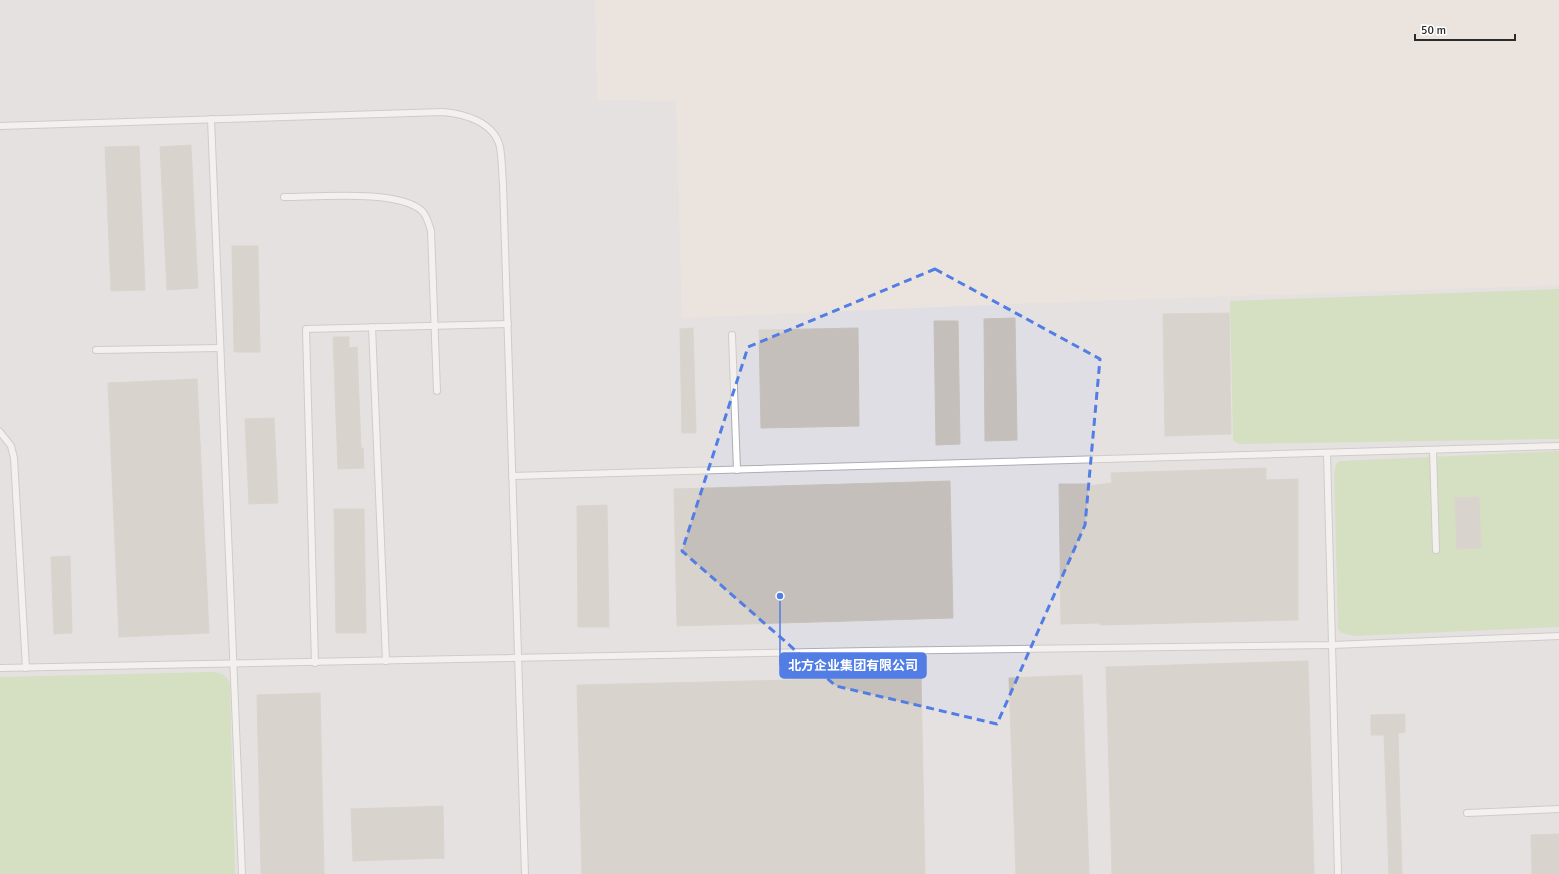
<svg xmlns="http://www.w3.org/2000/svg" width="1559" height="874" viewBox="0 0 1559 874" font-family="Signika,'Noto Sans SC',sans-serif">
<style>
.industrial{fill:#dfdee4}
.green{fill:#bbdba1}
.building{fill:#c4bfba;stroke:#c6c0b8}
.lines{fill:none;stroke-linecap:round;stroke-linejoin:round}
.service-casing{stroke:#abaeb5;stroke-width:8}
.service{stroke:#fff;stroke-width:6}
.marked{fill:none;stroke:#517de5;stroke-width:3;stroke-dasharray:8 5;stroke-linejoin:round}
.leader{fill:none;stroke:#517de5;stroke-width:1.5}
.callout-dot{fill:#517de5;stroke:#fff;stroke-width:1.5}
.callout{fill:#517de5;stroke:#517de5;stroke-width:1.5}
.callout-label{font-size:13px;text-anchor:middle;font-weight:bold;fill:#fff}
</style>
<rect width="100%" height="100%" fill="#ebe4de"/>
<!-- industrial -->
<path class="industrial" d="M0,0H595L597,100L676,101L682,318L1033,303L1559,285V874H0Z"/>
<!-- green -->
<g class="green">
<path d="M1559,289V439L1240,444L1233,441L1230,301Z"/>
<path d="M1559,451V627L1355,636L1341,633L1338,629L1334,473L1336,464L1340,461Z"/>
<path d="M208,672C220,672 228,674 230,686L235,874H0V677Z"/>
</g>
<!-- building -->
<g class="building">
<path d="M191,145L198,288L167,290L160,147Z"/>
<path d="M139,146L145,290L111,291L105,147Z"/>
<path d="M232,246H258L260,352H234Z"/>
<path d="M1229,313L1231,434L1165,436L1163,314Z"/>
<path d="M1015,318L1017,440L985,441L984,319Z"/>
<path d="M934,321H958L960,444L936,445Z"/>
<path d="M693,328L696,433H682L680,329Z"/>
<path d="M858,328L859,426L761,428L759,330Z"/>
<path d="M333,337H349V348L357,347L361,448H363L364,468L338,469Z"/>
<path d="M197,379L209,633L119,637L108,383Z"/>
<path d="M274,418L278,503L249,504L245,419Z"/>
<path d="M1266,468V480L1298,479V620L1100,625V623L1061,624L1059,484H1087V486L1112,483L1111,473Z"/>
<path d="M950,481L953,618L677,626L674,489Z"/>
<path d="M1479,497L1481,548L1457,549L1455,498Z"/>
<path d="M607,505L609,627H578L577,506Z"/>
<path d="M334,509H364L366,633H336Z"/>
<path d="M70,556L72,633L54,634L51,557Z"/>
<path d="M1308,661L1314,874H1112L1106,667Z"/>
<path d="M1082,675L1089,874H1016L1009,678Z"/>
<path d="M921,677L925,874H582L577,685Z"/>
<path d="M320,693L324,874H261L257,695Z"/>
<path d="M1405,714V732L1398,733L1402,874H1389L1384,735H1371V715Z"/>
<path d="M443,806L444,858L353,861L351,809Z"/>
<path d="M1559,834V874H1532L1531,835Z"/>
</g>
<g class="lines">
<!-- service casing -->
<g class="service-casing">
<g id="service">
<path d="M211,119L242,874"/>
<path d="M0,126L443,112C465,114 494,122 500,147C502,159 502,172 503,184L525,874"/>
<path d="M284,197C316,197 399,189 422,211C427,216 429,224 431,231L437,391"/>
<path d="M372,327L386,661"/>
<path d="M732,335L737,470"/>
<path d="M96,350L220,348"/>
<path d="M0,432L11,446L14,458L26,668"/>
<path d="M1433,450L1436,550"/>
<path d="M1327,453L1338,874"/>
<path d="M512,476L1559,446"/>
<path d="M315,663L306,329L508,324"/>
<path d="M0,668L869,651L1332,645L1559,636"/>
<path d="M1467,813L1559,809"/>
</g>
</g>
<!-- service -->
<use href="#service" class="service"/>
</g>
<!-- marked area -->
<path d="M0 0H1559V874H0ZM935,269L1100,359L1085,525L997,724L836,686L682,551L748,347Z" fill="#ebe4de" fill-opacity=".55" fill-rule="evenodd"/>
<path class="marked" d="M935,269L1100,359L1085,525L997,724L836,686L682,551L748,347Z"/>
<!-- callouts -->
<path class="leader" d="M780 596L780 665"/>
<circle class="callout-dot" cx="780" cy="596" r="4"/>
<rect class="callout" x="780" y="653" width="146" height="25" rx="4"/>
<g class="callout-label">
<text x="853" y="670">北方企业集团有限公司</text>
</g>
<!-- scale -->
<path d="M1415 34v6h100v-6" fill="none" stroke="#2b2b2b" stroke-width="2"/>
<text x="1421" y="34" font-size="12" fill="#2b2b2b" stroke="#ffffff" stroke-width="3" paint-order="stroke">50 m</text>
</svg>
